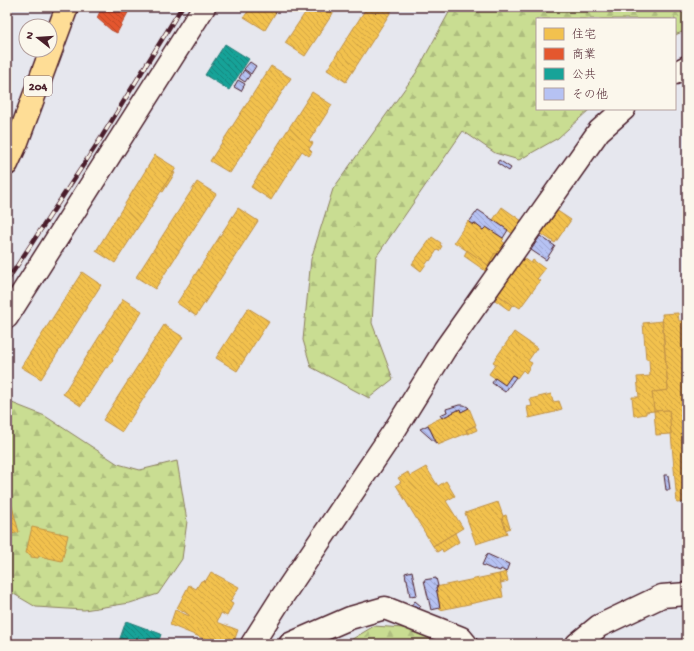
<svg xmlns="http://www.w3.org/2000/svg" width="694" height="651" viewBox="0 0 694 651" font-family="'Gochi Hand','Klee One',sans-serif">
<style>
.forest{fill:url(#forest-firs);stroke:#8a7e5e}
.homes{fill:url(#homes-back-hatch);stroke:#c09044}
.shops{fill:url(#shops-back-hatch);stroke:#b6462d}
.public{fill:url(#public-back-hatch);stroke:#267b77}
.building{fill:url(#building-back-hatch);stroke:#4a1f2b}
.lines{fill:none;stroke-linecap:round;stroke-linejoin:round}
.minor-casing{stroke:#4a1f2b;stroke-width:25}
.highway-casing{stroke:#4a1f2b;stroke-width:25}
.minor{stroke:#fbf7ec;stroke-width:22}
.highway{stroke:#fedd96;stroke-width:22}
.rail-casing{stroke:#4a1f2b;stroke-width:4.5}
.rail{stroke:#fbf7ec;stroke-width:3;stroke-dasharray:9;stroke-linecap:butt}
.labels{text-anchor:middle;stroke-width:4;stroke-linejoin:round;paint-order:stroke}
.shield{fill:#fbf7ec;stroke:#7f6065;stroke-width:1}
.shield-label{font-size:12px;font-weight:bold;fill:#4a1f2b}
</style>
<defs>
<pattern id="forest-firs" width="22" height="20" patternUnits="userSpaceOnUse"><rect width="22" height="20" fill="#c9dd92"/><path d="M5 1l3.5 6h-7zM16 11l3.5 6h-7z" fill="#aebd7e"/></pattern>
<pattern id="homes-back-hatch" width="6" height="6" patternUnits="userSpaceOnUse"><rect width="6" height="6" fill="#f2c14e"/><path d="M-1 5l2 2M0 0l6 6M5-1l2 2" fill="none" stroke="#d1a544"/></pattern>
<pattern id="shops-back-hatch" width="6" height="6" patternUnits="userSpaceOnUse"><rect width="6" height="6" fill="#e4572e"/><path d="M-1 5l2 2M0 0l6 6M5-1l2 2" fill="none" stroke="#bb4727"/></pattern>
<pattern id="public-back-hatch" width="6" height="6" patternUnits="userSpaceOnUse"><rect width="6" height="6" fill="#17a398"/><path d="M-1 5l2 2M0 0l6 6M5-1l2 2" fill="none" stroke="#17847c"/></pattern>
<pattern id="building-back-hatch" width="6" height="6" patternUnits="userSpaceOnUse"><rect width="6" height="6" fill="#b6c2f3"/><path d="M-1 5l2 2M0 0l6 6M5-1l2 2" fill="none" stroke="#9ea6d0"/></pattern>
</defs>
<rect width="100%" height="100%" fill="#e6e7ee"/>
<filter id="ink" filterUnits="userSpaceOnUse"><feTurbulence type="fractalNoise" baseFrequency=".025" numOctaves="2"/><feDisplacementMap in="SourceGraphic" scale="8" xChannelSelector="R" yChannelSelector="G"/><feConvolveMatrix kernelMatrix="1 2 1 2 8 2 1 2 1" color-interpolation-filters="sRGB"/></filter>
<g filter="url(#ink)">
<!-- forest -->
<g class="forest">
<path d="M452,7H687V30L675,35V19H537V109H590L558,138L519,160L495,153L463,131L376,257L372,323L393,379L369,398L311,367L303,340L311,259L333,189L416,73Z"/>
<path d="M7,401L45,416L118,464L140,470L177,461L187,521L182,559L158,594L130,603L84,610L36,607L7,590Z"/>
<path d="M374,626L418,629L440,640L441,644H344Z"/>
</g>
<!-- homes -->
<g class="homes">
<path d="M251,7H279L265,30L244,17Z"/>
<path d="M309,7H337L305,56L285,43Z"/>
<path d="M367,7H394L346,82L327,70Z"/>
<path d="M271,66L291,78L230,173L210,161Z"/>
<path d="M312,92L332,105L309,141L313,143L309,149L312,152L309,156L302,151L271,200L251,187Z"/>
<path d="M155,155L176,168L115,263L96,251Z"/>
<path d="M173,172L175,173L163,192L161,191Z"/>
<path d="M197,182L216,194L155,289L136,277Z"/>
<path d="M502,207L522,221L513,234L493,220Z"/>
<path d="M238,208L258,221L196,316L177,303Z"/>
<path d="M553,208L571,220L555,243L537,231Z"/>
<path d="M468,221L473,225L474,223L483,230L486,227L504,239L502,241L506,244L498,255L495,253L488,265L454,242Z"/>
<path d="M432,237L441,243L440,245L442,246L439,251L437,250L430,261L429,260L421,271L412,264Z"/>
<path d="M467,250L488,265L495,253L498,255L487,272L464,256Z"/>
<path d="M520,255L531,263L533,260L545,269L537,279L540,281L520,308L515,305L514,306L496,293Z"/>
<path d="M82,272L101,285L41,379L21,367Z"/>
<path d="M498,295L512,305L509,310L495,300Z"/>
<path d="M123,299L142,311L112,359L113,360L108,368L106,367L81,406L63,394Z"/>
<path d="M248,308L269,321L237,371L216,358Z"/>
<path d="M678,313L679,321H684L687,361V390H686L687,400V502L677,503L669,410L654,411L652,392L668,390L662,314Z"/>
<path d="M662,321L668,390L652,392L654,411L646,412V414L634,416L632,397H639L637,377L650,376L649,359H646L643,323Z"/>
<path d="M164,325L183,337L122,432L103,420Z"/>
<path d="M514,332L537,348L528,361L532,363L526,373L523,370L517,378L512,375L505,385L489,374L496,364L493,362Z"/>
<path d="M551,394L553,402L559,401L562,409L555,411V412L529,418L527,407L532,406L530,399Z"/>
<path d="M469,408L476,425L466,430L467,433L438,445L428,424L460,409L461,412Z"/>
<path d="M669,410L671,434L656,435L654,411Z"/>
<path d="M475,426L477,430L468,434L466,430Z"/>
<path d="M426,467L438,486L446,481L455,496L446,501L463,528L433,546L396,485L401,482L398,478L408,472L410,476Z"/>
<path d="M498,502L503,516V517L502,518L507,534L476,544L465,513Z"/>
<path d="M11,503L19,532L9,535L8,533H7V504Z"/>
<path d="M506,515L510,528L506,530L502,518L503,517V516Z"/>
<path d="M32,527L68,535L62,561L39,556L38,558L31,557V555L26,553Z"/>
<path d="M455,533L459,542L443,552L442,549L437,552L433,546Z"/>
<path d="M211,572L239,587L230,602L233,604L227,616L221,613L217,622L238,630L233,644H217L170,625L175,610L189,616V615L183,611V612L177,608L189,585L196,589L201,581H202L203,580L205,582Z"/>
<path d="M506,572L508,581L501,583L499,574Z"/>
<path d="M499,574L503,597L440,610L436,587Z"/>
</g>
<!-- shops -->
<path class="shops" d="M102,7H131L117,33L111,30L97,18Z"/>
<!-- public -->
<g class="public">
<path d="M225,44L249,59L229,90L205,75Z"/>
<path d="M126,621L161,634L158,644H118Z"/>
</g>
<!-- building -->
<g class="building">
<path d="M250,62L256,66L251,74L244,69Z"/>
<path d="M244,70L250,75L245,82L239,78Z"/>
<path d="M238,80L245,84L241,91L234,87Z"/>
<path d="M499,160L511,168L509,171L497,163Z"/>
<path d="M478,210L508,230L503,238L486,227L483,230L474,223L473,225L469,222Z"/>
<path d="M540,236L555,246L546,260L531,250Z"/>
<path d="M512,375L516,377L505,392L492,383L495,378L505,385Z"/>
<path d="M459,405H464L468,407L469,408L461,412L460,409L442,418L440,415L447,412L446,409Z"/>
<path d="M428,425L437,444L420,429Z"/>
<path d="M664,475H668L670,490H666Z"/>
<path d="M487,554L509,564L506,572L501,569L500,571L494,569V570L482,565Z"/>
<path d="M412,571L417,595L410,596L407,579H406L405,573Z"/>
<path d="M436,578L438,586L436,587L440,608L431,610L424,580Z"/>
<path d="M415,601L421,606L415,613L409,608Z"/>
</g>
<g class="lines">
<!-- minor casing -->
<g class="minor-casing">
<g id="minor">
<path d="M675,73L687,67"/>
<path d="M7,317L204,7"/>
<path d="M252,644L280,600L396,428L445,349L599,131L624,109"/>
<path d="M290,644L350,618L385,608L461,638L466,644"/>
<path d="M577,644L599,626L662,596L687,594"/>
</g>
</g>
<!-- highway casing -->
<g class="highway-casing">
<path id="highway" d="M7,164L17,142L67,7"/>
</g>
<!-- minor -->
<use href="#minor" class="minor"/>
<!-- highway -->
<use href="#highway" class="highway"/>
<!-- rail casing -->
<g class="rail-casing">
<path id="rail" d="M7,281L101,138L182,7"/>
</g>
<!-- rail -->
<use href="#rail" class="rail"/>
</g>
</g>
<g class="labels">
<!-- shield labels -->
<rect class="shield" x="24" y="76" width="28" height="20" rx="3"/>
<g class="shield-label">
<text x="38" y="90">204</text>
</g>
</g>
<!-- margin -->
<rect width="694" height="651" fill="none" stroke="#fbf7ec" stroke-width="24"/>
<rect x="12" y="12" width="670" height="627" fill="none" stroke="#4a1f2b" stroke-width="1.5" filter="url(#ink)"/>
<!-- legend -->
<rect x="536" y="18" width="140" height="92" fill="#fbf7ec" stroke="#b4a19f"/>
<rect x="544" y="28" width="20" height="12" fill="#f2c14e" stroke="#b4a19f"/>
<text x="572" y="38" font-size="12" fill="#4a1f2b">住宅</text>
<rect x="544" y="48" width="20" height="12" fill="#e4572e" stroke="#b4a19f"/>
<text x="572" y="58" font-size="12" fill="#4a1f2b">商業</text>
<rect x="544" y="68" width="20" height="12" fill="#17a398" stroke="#b4a19f"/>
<text x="572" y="78" font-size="12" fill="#4a1f2b">公共</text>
<rect x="544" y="88" width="20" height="12" fill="#b6c2f3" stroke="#b4a19f"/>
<text x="572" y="98" font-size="12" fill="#4a1f2b">その他</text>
<!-- north arrow -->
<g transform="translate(38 38) rotate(287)"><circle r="19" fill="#fbf7ec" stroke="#b4a19f"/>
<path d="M0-3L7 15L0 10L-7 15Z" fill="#4a1f2b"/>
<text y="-6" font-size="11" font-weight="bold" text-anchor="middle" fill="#4a1f2b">N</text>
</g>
</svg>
